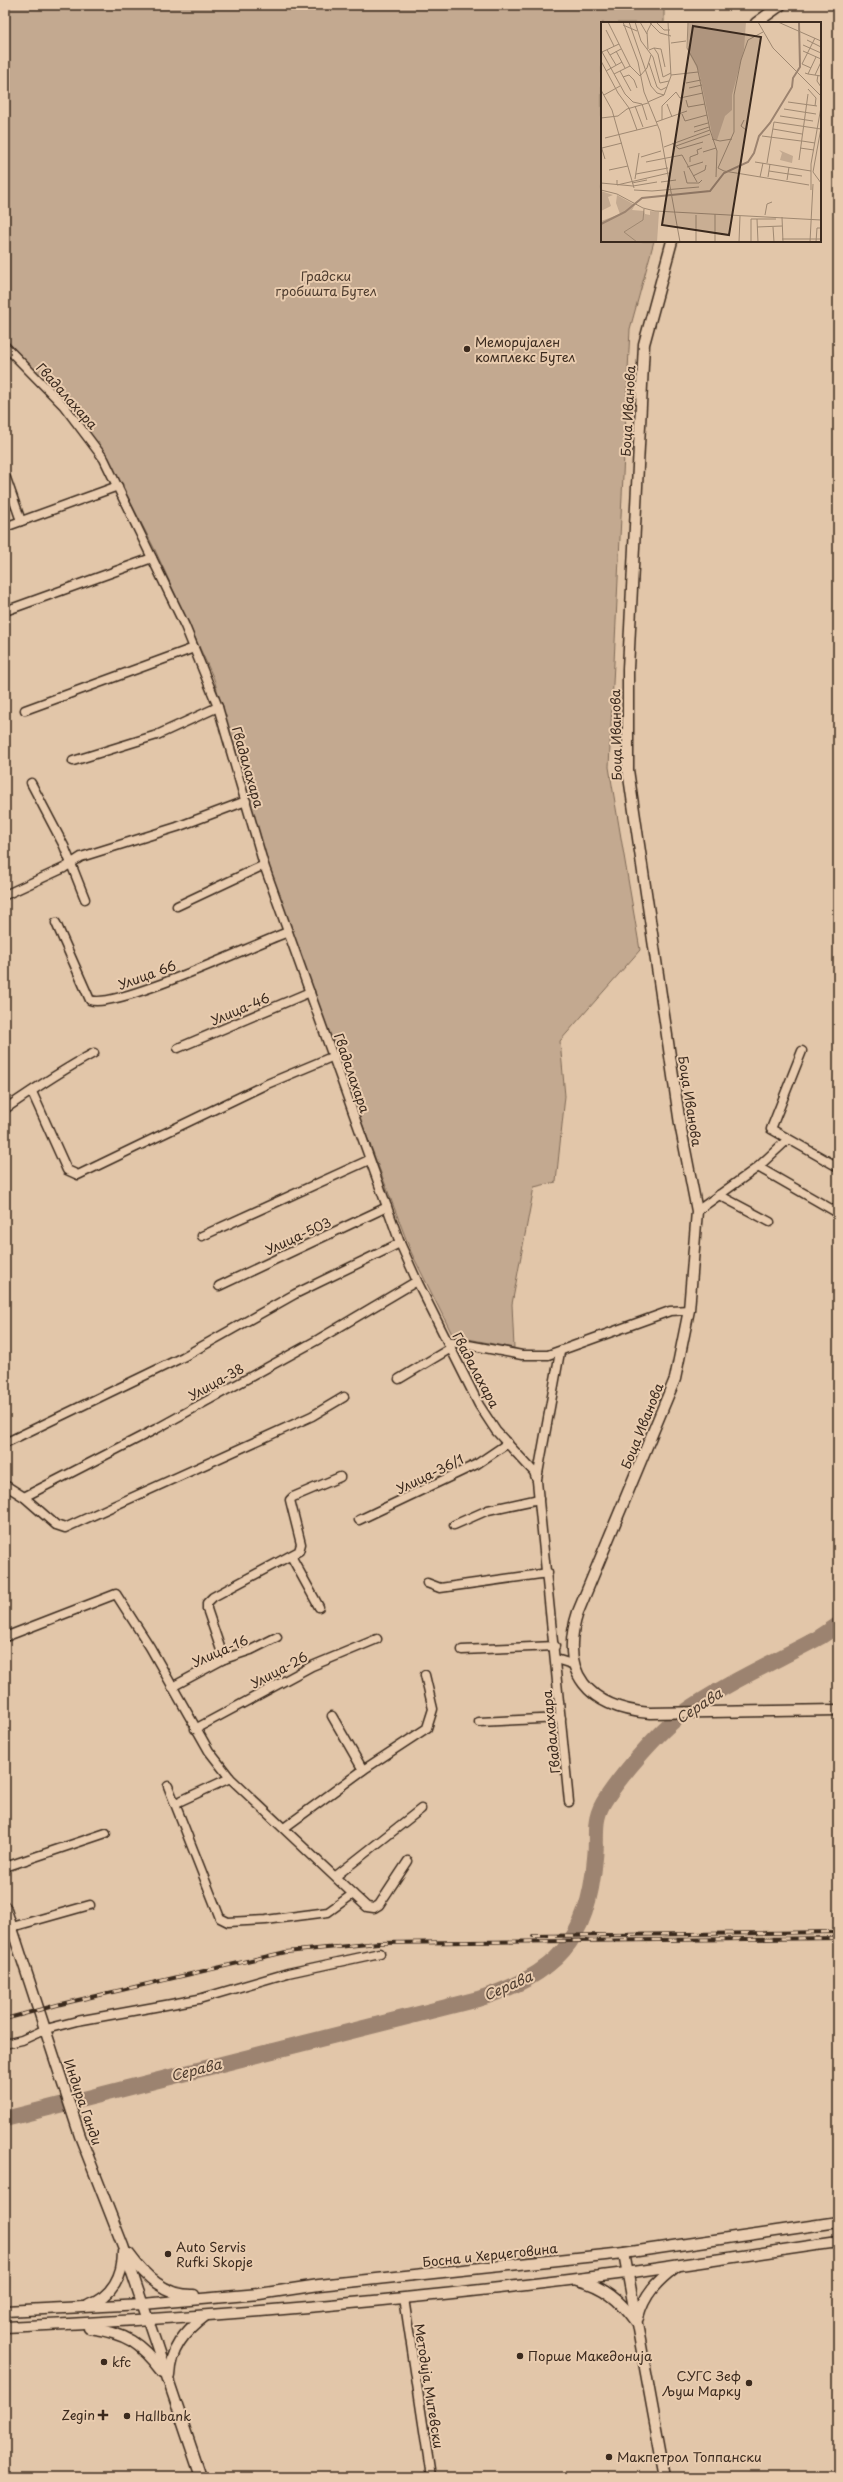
<svg xmlns="http://www.w3.org/2000/svg" width="843" height="2482" viewBox="0 0 843 2482" font-family="'Playpen Sans',sans-serif">
<style>
.green{fill:#c3a990;stroke:#7f6a57}
.lines{fill:none;stroke-linecap:round;stroke-linejoin:round}
.river{stroke:#9c836f;stroke-width:16}
.minor-casing{stroke:#3b2a1e;stroke-width:11}
.tertiary-casing{stroke:#3b2a1e;stroke-width:13}
.minor{stroke:#e9ccaf;stroke-width:8}
.tertiary{stroke:#e9ccaf;stroke-width:10}
.rail-casing{stroke:#3b2a1e;stroke-width:4}
.rail{stroke:#e9ccaf;stroke-width:2.5;stroke-dasharray:8;stroke-linecap:butt}
.poi-dot{fill:#3b2a1e;stroke:#e9ccaf;stroke-width:1.5}
.labels{text-anchor:middle;stroke-width:4;stroke-linejoin:round;paint-order:stroke}
.park-label{font-size:13px;fill:#4f3d2f;stroke:#e9ccaf}
.poi-label{font-size:13px;fill:#3b2a1e;stroke:#e9ccaf;text-anchor:start}
.street-label{font-size:13px;fill:#3b2a1e;stroke:#e9ccaf}
.water-label{font-size:14px;font-style:italic;fill:#4e3c2e;stroke:#e9ccaf}
.inset-river{fill:none;stroke:#9c836f;stroke-width:2}
.inset-road{fill:none;stroke:#9f8871;stroke-width:1}
.view{fill:#3b2a1e;fill-opacity:0.15;stroke:#3b2a1e;stroke-width:2}
.inset-edge{fill:none;stroke:#3b2a1e;stroke-width:2}
</style>
<rect width="100%" height="100%" fill="#e2c6a9"/>
<filter id="ink" filterUnits="userSpaceOnUse"><feTurbulence type="fractalNoise" baseFrequency=".025" numOctaves="2"/><feDisplacementMap in="SourceGraphic" scale="8" xChannelSelector="R" yChannelSelector="G"/><feConvolveMatrix kernelMatrix="1 2 1 2 8 2 1 2 1" color-interpolation-filters="sRGB"/></filter>
<g filter="url(#ink)">
<!-- green -->
<path class="green" d="M5,5H664V23H602V241H654L630,329L609,767L640,950L560,1041L565,1096L556,1182L534,1187L512,1304L514,1348L453,1336L411,1252L289,931L260,844L214,679L155,550L107,456L78,417L5,343Z"/>
<g class="lines">
<!-- river -->
<path class="river" d="M5,2119L478,1999C556,1974 588,1942 595,1858C598,1833 591,1820 607,1797C624,1772 658,1732 682,1714C724,1684 774,1662 820,1637L838,1625"/>
<!-- minor casing -->
<g class="minor-casing">
<g id="minor">
<path d="M5,346L64,406L104,459L185,626L218,707L264,865L400,1243L417,1281L479,1405L496,1431L534,1472L537,1481L569,1802"/>
<path d="M6,478L21,521"/>
<path d="M5,527L118,486"/>
<path d="M5,611L152,558"/>
<path d="M25,710L194,648"/>
<path d="M73,761L157,735L218,707"/>
<path d="M31,783L64,846L85,899"/>
<path d="M5,895L64,868L81,857L177,827L246,801"/>
<path d="M177,906L264,865"/>
<path d="M56,923L90,1000C116,1010 254,944 288,932"/>
<path d="M178,1048L310,992"/>
<path d="M802,1051L771,1129L838,1167"/>
<path d="M32,1092L67,1170L78,1175L267,1084L334,1056"/>
<path d="M5,1109C34,1089 62,1070 94,1053"/>
<path d="M758,1167L838,1213"/>
<path d="M719,1195L770,1222"/>
<path d="M697,1211L758,1167L787,1140"/>
<path d="M202,1236L369,1160"/>
<path d="M219,1286L387,1207"/>
<path d="M447,1341L522,1355H548L670,1311L689,1310"/>
<path d="M399,1379L451,1348"/>
<path d="M5,1443L183,1357L295,1294L400,1243"/>
<path d="M537,1479L560,1352"/>
<path d="M5,1485L24,1497L56,1525L65,1528L312,1416L344,1397"/>
<path d="M24,1497L156,1429L319,1339L417,1281"/>
<path d="M359,1520L477,1464L508,1443"/>
<path d="M454,1525L488,1510L539,1499"/>
<path d="M291,1556L319,1607"/>
<path d="M427,1583L440,1588L548,1573"/>
<path d="M5,1637L116,1594L150,1647L209,1751L230,1778L353,1894L367,1907L374,1908L379,1905L408,1861"/>
<path d="M462,1650L555,1646"/>
<path d="M224,1659L207,1609V1603L213,1597L299,1551L301,1544L290,1500L293,1497L340,1477"/>
<path d="M556,1659L575,1665"/>
<path d="M172,1687L224,1659L251,1650L277,1637"/>
<path d="M332,1716L363,1770"/>
<path d="M479,1722L561,1718"/>
<path d="M195,1729L312,1666L377,1639"/>
<path d="M168,1786L220,1918L228,1922L266,1920L328,1912L353,1894"/>
<path d="M176,1803L230,1778"/>
<path d="M284,1828L363,1770L427,1728L433,1709L425,1675"/>
<path d="M5,1867L106,1833"/>
<path d="M336,1876L421,1809"/>
<path d="M5,1929L90,1905"/>
<path d="M5,2044L22,2040L46,2029L77,2021L199,1999L288,1973L380,1953"/>
<path d="M404,2298L431,2477"/>
</g>
</g>
<!-- tertiary casing -->
<g class="tertiary-casing">
<g id="tertiary">
<path d="M756,23L781,5"/>
<path d="M672,241L644,344L628,669V770L680,1124L697,1211L689,1310L675,1379L578,1612C558,1673 589,1708 650,1713L838,1710"/>
<path d="M5,1907L80,2136L123,2246L201,2477"/>
<path d="M624,2253L665,2477"/>
<path d="M129,2254C145,2276 165,2296 194,2295"/>
<path d="M578,2280C604,2287 620,2300 635,2321"/>
<path d="M89,2305C112,2296 123,2276 123,2252"/>
<path d="M5,2311L143,2304L259,2294L319,2285L624,2253L838,2222"/>
<path d="M638,2318C644,2294 658,2280 677,2266"/>
<path d="M5,2327C213,2318 419,2299 626,2273C696,2263 767,2252 838,2242"/>
<path d="M89,2328C126,2333 141,2343 163,2372"/>
<path d="M169,2376C170,2349 184,2332 205,2316"/>
</g>
</g>
<!-- minor -->
<use href="#minor" class="minor"/>
<!-- tertiary -->
<use href="#tertiary" class="tertiary"/>
<!-- rail casing -->
<g class="rail-casing">
<g id="rail">
<path d="M533,1936L838,1932"/>
<path d="M5,2019L61,2004L286,1952L378,1943L838,1938"/>
</g>
</g>
<!-- rail -->
<use href="#rail" class="rail"/>
</g>
</g>
<!-- markers -->
<g class="poi-dot">
<circle cx="467" cy="349" r="4"/>
<circle cx="168" cy="2254" r="4"/>
<circle cx="520" cy="2356" r="4"/>
<circle cx="104" cy="2362" r="4"/>
<circle cx="749" cy="2383" r="4"/>
<path d="M101 2409h4v4h4v4h-4v4h-4v-4h-4v-4h4z"/>
<circle cx="127" cy="2416" r="4"/>
<circle cx="609" cy="2457" r="4"/>
</g>
<g class="labels">
<!-- park labels -->
<g class="park-label">
<text x="326" y="281">Градски<tspan x="326" dy="15">гробишта Бутел</tspan></text>
</g>
<!-- poi labels -->
<g class="poi-label">
<text x="475" y="347">Меморијален<tspan x="475" dy="15">комплекс Бутел</tspan></text>
<text x="176" y="2252">Auto Servis<tspan x="176" dy="15">Rufki Skopje</tspan></text>
<text x="528" y="2361">Порше Македонија</text>
<text x="112" y="2367">kfc</text>
<text x="741" y="2381" text-anchor="end">СУГС Зеф<tspan x="741" dy="15">Љуш Марку</tspan></text>
<text x="95" y="2420" text-anchor="end">Zegin</text>
<text x="135" y="2421">Hallbank</text>
<text x="617" y="2462">Макпетрол Топпански</text>
</g>
<!-- street labels -->
<g class="street-label">
<text transform="translate(67 396) rotate(48)" y="5">Гвадалахара</text>
<text transform="translate(628 411) rotate(-87)" y="5">Боца Иванова</text>
<text transform="translate(616 735) rotate(-91)" y="5">Боца Иванова</text>
<text transform="translate(248 767) rotate(74)" y="5">Гвадалахара</text>
<text transform="translate(147 975) rotate(-20)" y="5">Улица 66</text>
<text transform="translate(240 1009) rotate(-23)" y="5">Улица-46</text>
<text transform="translate(352 1073) rotate(71)" y="5">Гвадалахара</text>
<text transform="translate(690 1101) rotate(81)" y="5">Боца Иванова</text>
<text transform="translate(298 1236) rotate(-25)" y="5">Улица-503</text>
<text transform="translate(476 1370) rotate(62)" y="5">Гвадалахара</text>
<text transform="translate(216 1382) rotate(-29)" y="5">Улица-38</text>
<text transform="translate(642 1426) rotate(-68)" y="5">Боца Иванова</text>
<text transform="translate(430 1474) rotate(-26)" y="5">Улица-36/1</text>
<text transform="translate(220 1651) rotate(-24)" y="5">Улица-16</text>
<text transform="translate(279 1670) rotate(-28)" y="5">Улица-26</text>
<text transform="translate(551 1732) rotate(-96)" y="5">Гвадалахара</text>
<text transform="translate(83 2102) rotate(71)" y="5">Индира Ганди</text>
<text transform="translate(490 2255) rotate(-6)" y="5">Босна и Херцеговина</text>
<text transform="translate(429 2386) rotate(81)" y="5">Методија Митевски</text>
</g>
<!-- water labels -->
<g class="water-label">
<text transform="translate(699 1706) rotate(-33)" y="5">Серава</text>
<text transform="translate(508 1986) rotate(-24)" y="5">Серава</text>
<text transform="translate(196 2070) rotate(-14)" y="5">Серава</text>
</g>
</g>
<!-- overview -->
<g transform="translate(601 22)">
<rect width="220" height="220" fill="#e2c6a9"/>
<path d="M87,0H145L143,27L131,73V88L124,94L116,118L112,117L98,50L87,29ZM178,128L192,134L191,141L179,138L181,131ZM0,169L12,173L7,175L10,184L0,189ZM16,173L34,183L31,188L43,189L44,192L49,193V189L58,190L56,220H0V199L19,192L15,181Z" fill="#c3a990"/>
<path class="inset-river" d="M0,202L24,190L41,176L109,169L123,151L147,140L153,131L158,114L169,101L191,65L192,56L199,45L198,0"/>
<path class="inset-road" d="M7,0L29,44L39,54L46,46L50,33M22,0L37,40L43,70L59,109L79,220M28,0L50,64L56,71L63,73M34,0L40,19L52,35L59,61L68,59M39,0L46,12M48,0L59,11L70,14M55,0L63,8H69M87,0L86,26L96,44L109,108L116,129L115,155M157,0L172,26L220,74M177,0L220,19M22,3L36,9M5,8L13,24M162,10L147,18L140,38L133,73V110L117,146L123,149L208,163M206,18L220,25M70,21L85,19M202,23L220,31M53,26L60,27L64,45M47,27L46,10L51,0M0,28L24,72L32,80L41,82L46,98M6,28L15,43M48,28L53,26L57,32L62,55L70,51M15,29L24,46M202,29L220,37M1,30L18,22M9,33L20,27M0,39L17,71L28,86L36,108M48,41L56,65L60,68L66,65M210,46L201,42L214,16M5,49L21,40M19,49L30,69M204,51L207,52L215,35M13,52L29,44M207,52L220,54M70,53L97,50M214,53L220,40M217,53L216,59L220,65M22,55L28,53L33,58L36,66M85,61L100,58M88,66L101,63M207,67L215,76L214,84M0,68L11,88L33,166M3,73L19,64M85,78L87,85L104,82M47,80L63,73L70,54L67,0M187,80L216,84M66,82L71,95M34,84L42,105M183,87L215,92M81,92L84,99L106,93M179,94L212,99M0,96L17,94L26,87L47,81M61,98V84L75,70L79,76L102,71M143,98L140,104L145,108M55,100L86,89M93,105L107,101M220,106L212,150L220,161M172,107L201,112M93,110L108,105M161,114L200,119M4,116L56,103M111,117L119,119L131,117M201,119L214,121M71,121L78,127L102,120M0,124L4,137M75,124L109,112M63,125L109,108M1,126L21,121M199,126L213,128M102,130L115,126M40,135L60,129M198,138L207,72M45,140L81,133L96,160M89,140V135L97,132L96,128L101,126M154,140L210,149M166,141L173,100L220,107M86,145L102,140M8,148L27,144M83,149L86,161H98L101,158M168,149L201,154M35,152L67,146M92,154L104,148L105,143M159,155L162,141M167,155L169,142M34,157L38,131M16,158V163L68,151M186,158L188,145M60,160L75,158M0,161L32,164L56,160M31,161L46,158M0,168L16,172L42,186L54,189L220,198M33,168L51,169L98,165M210,168V142L220,85M114,192V220M164,193L166,182L171,180M181,195L182,220M156,197L157,220M156,205L181,204M172,205L173,220M181,217H220M36,220L23,210L42,198L43,187M95,220V193M138,220L139,194M150,220V197H175M209,220L212,162M215,220L216,206H220"/>
<path class="view" d="M92,4L160,15L128,213L61,203Z"/>
<rect width="220" height="220" class="inset-edge"/>
</g>
<!-- margin -->
<rect width="843" height="2482" fill="none" stroke="#e9ccaf" stroke-width="20"/>
<rect x="10" y="10" width="823" height="2462" fill="none" stroke="#3b2a1e" stroke-width="1.5" filter="url(#ink)"/>
</svg>
